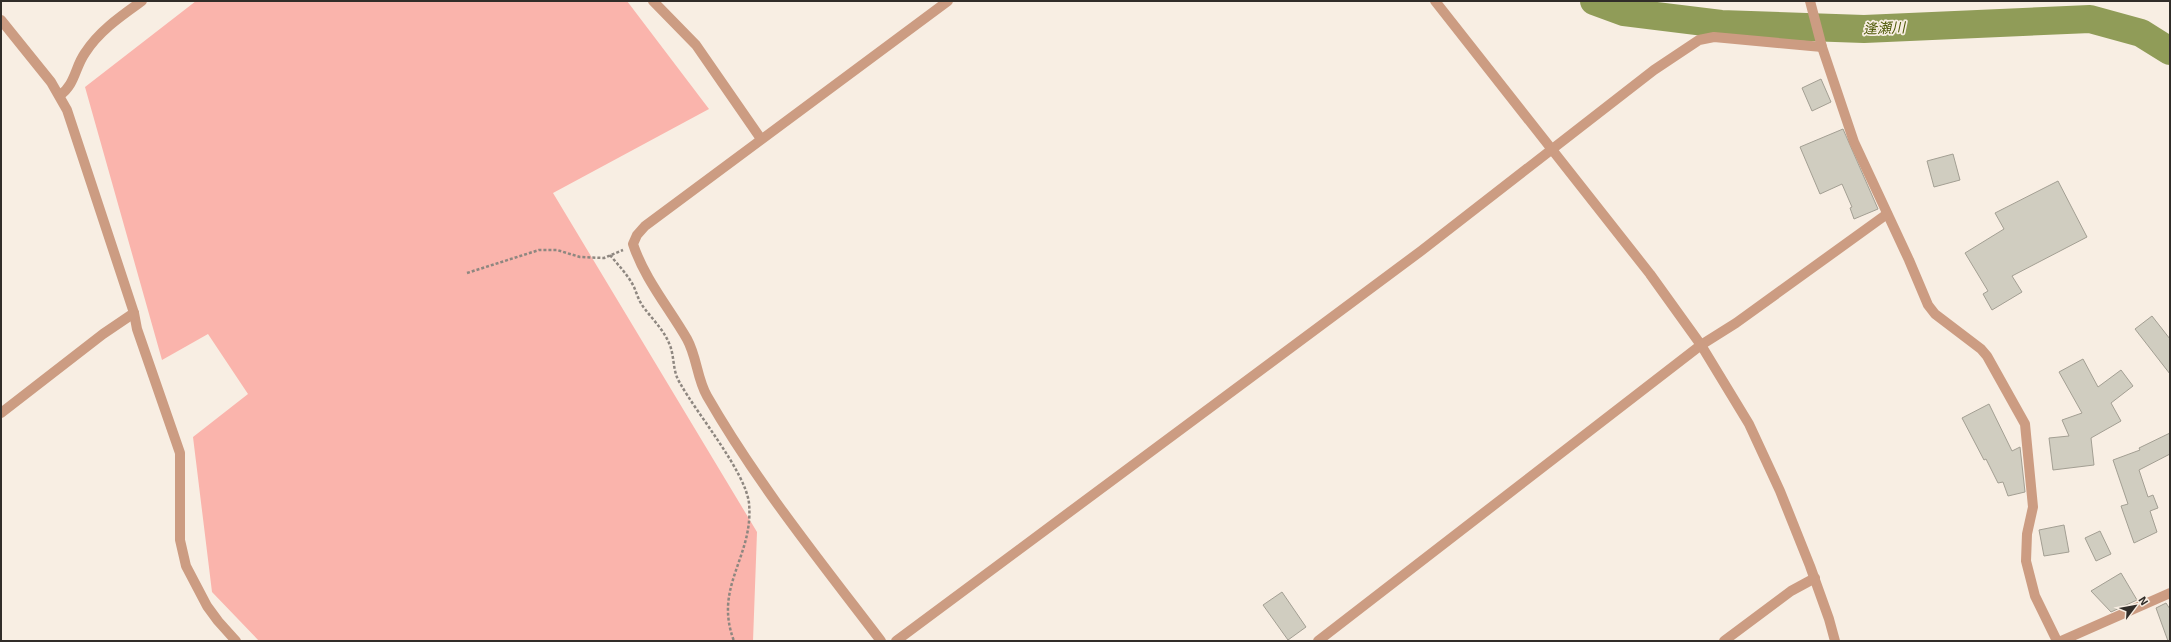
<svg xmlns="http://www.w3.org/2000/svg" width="2171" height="642" viewBox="0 0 2171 642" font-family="'Exo 2','Noto Sans JP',sans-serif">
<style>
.green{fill:#fab4ac}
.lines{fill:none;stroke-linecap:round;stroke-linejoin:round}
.river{stroke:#909c58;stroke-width:28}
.building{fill:#d0cdc0;stroke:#a39f93}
.path{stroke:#8e8780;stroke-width:2.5;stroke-dasharray:3 2;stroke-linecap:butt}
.minor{stroke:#cc9c82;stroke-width:10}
.labels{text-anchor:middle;stroke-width:3.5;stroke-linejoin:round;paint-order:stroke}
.water-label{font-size:14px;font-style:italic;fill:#4f5a08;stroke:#f8eee3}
</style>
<rect width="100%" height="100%" fill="#f8eee3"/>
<!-- green -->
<path class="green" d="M196,1H627L709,109L553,193L757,532L753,641H259L212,592L193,437L248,394L208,334L162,360L85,87Z"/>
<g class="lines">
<!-- river -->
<path class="river" d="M1594,1L1624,12L1721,24L1864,29L2090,19L2141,33L2170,51"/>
</g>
<!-- building -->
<g class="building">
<path d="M1821,79L1831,102L1812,111L1802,88Z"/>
<path d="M1843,129L1878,209L1854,219L1850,208L1852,207L1842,184L1820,194L1800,147Z"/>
<path d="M1953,154L1960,180L1934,187L1927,161Z"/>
<path d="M2058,181L2087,237L2012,276L2022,292L1992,310L1983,294L1988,291L1965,253L2004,229L1995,213Z"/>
<path d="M2152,316L2170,339V374L2135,329Z"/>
<path d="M2083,359L2098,387L2121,370L2133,386L2111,403L2121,421L2091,438L2094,465L2053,470L2049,438L2069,436L2062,420L2082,413L2059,372Z"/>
<path d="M1989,404L2012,451L2020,447L2025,492L2008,496L2003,482L1998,483L1986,459L1984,460L1962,418Z"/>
<path d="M2170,433V454L2139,470L2148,497L2153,495L2158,508L2150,511L2157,532L2134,543L2121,506L2128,504L2113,460L2140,450L2139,448Z"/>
<path d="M2064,525L2069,552L2044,556L2039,530Z"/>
<path d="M2100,531L2111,554L2096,561L2085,538Z"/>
<path d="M2121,573L2137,600L2111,612L2091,591Z"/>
<path d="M1282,592L1306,627L1288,640L1263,605Z"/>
<path d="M2166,603L2170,609V641H2168L2156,608Z"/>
</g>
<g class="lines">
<!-- path -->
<g class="path">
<path d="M610,255C619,266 628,275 634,287C637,294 639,302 645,309C653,320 663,329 669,343C675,356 672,371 680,383C697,414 745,471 749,503C754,557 713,586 734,641"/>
<path d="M467,273L539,250H557L580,257L604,258L623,250"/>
</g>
<!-- minor -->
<g class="minor">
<path d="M653,1L696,45L761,139"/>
<path d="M1435,1L1650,274L1701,345L1749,424L1780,491L1810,566L1829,619L1835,641"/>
<path d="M1810,1L1822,47L1854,142L1909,260L1928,305L1935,314L1981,349L1987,356L2025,424L2033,507L2027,534L2026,561L2035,596L2057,641"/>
<path d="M1,20L51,82L67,110L134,313L137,329L180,453V540L186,566L207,606L218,621L236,641"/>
<path d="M60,95C75,85 75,67 85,53C99,31 121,16 142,1"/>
<path d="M1,413L103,334L134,313"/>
<path d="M881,641C820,561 757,483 707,396C697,379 697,357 687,339C669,308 644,278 633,244L637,235L645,226L948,1"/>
<path d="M896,641L1421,251L1654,70L1699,40L1714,37L1822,47"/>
<path d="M1318,641L1701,345L1736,323L1887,214"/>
<path d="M1724,641L1791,591L1815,578"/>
<path d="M2061,641L2170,593"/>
</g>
</g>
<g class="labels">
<!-- water labels -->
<g class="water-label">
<text transform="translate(1884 28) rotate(-2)" y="5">逢瀬川</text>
</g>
</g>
<!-- border -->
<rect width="2171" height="642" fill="none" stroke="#312d29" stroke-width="4"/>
<!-- north arrow -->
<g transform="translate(2135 606) rotate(58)" stroke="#f8eee3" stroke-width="3" paint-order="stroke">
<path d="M0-3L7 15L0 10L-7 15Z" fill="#312d29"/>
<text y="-6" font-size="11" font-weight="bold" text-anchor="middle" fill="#312d29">N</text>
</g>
</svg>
